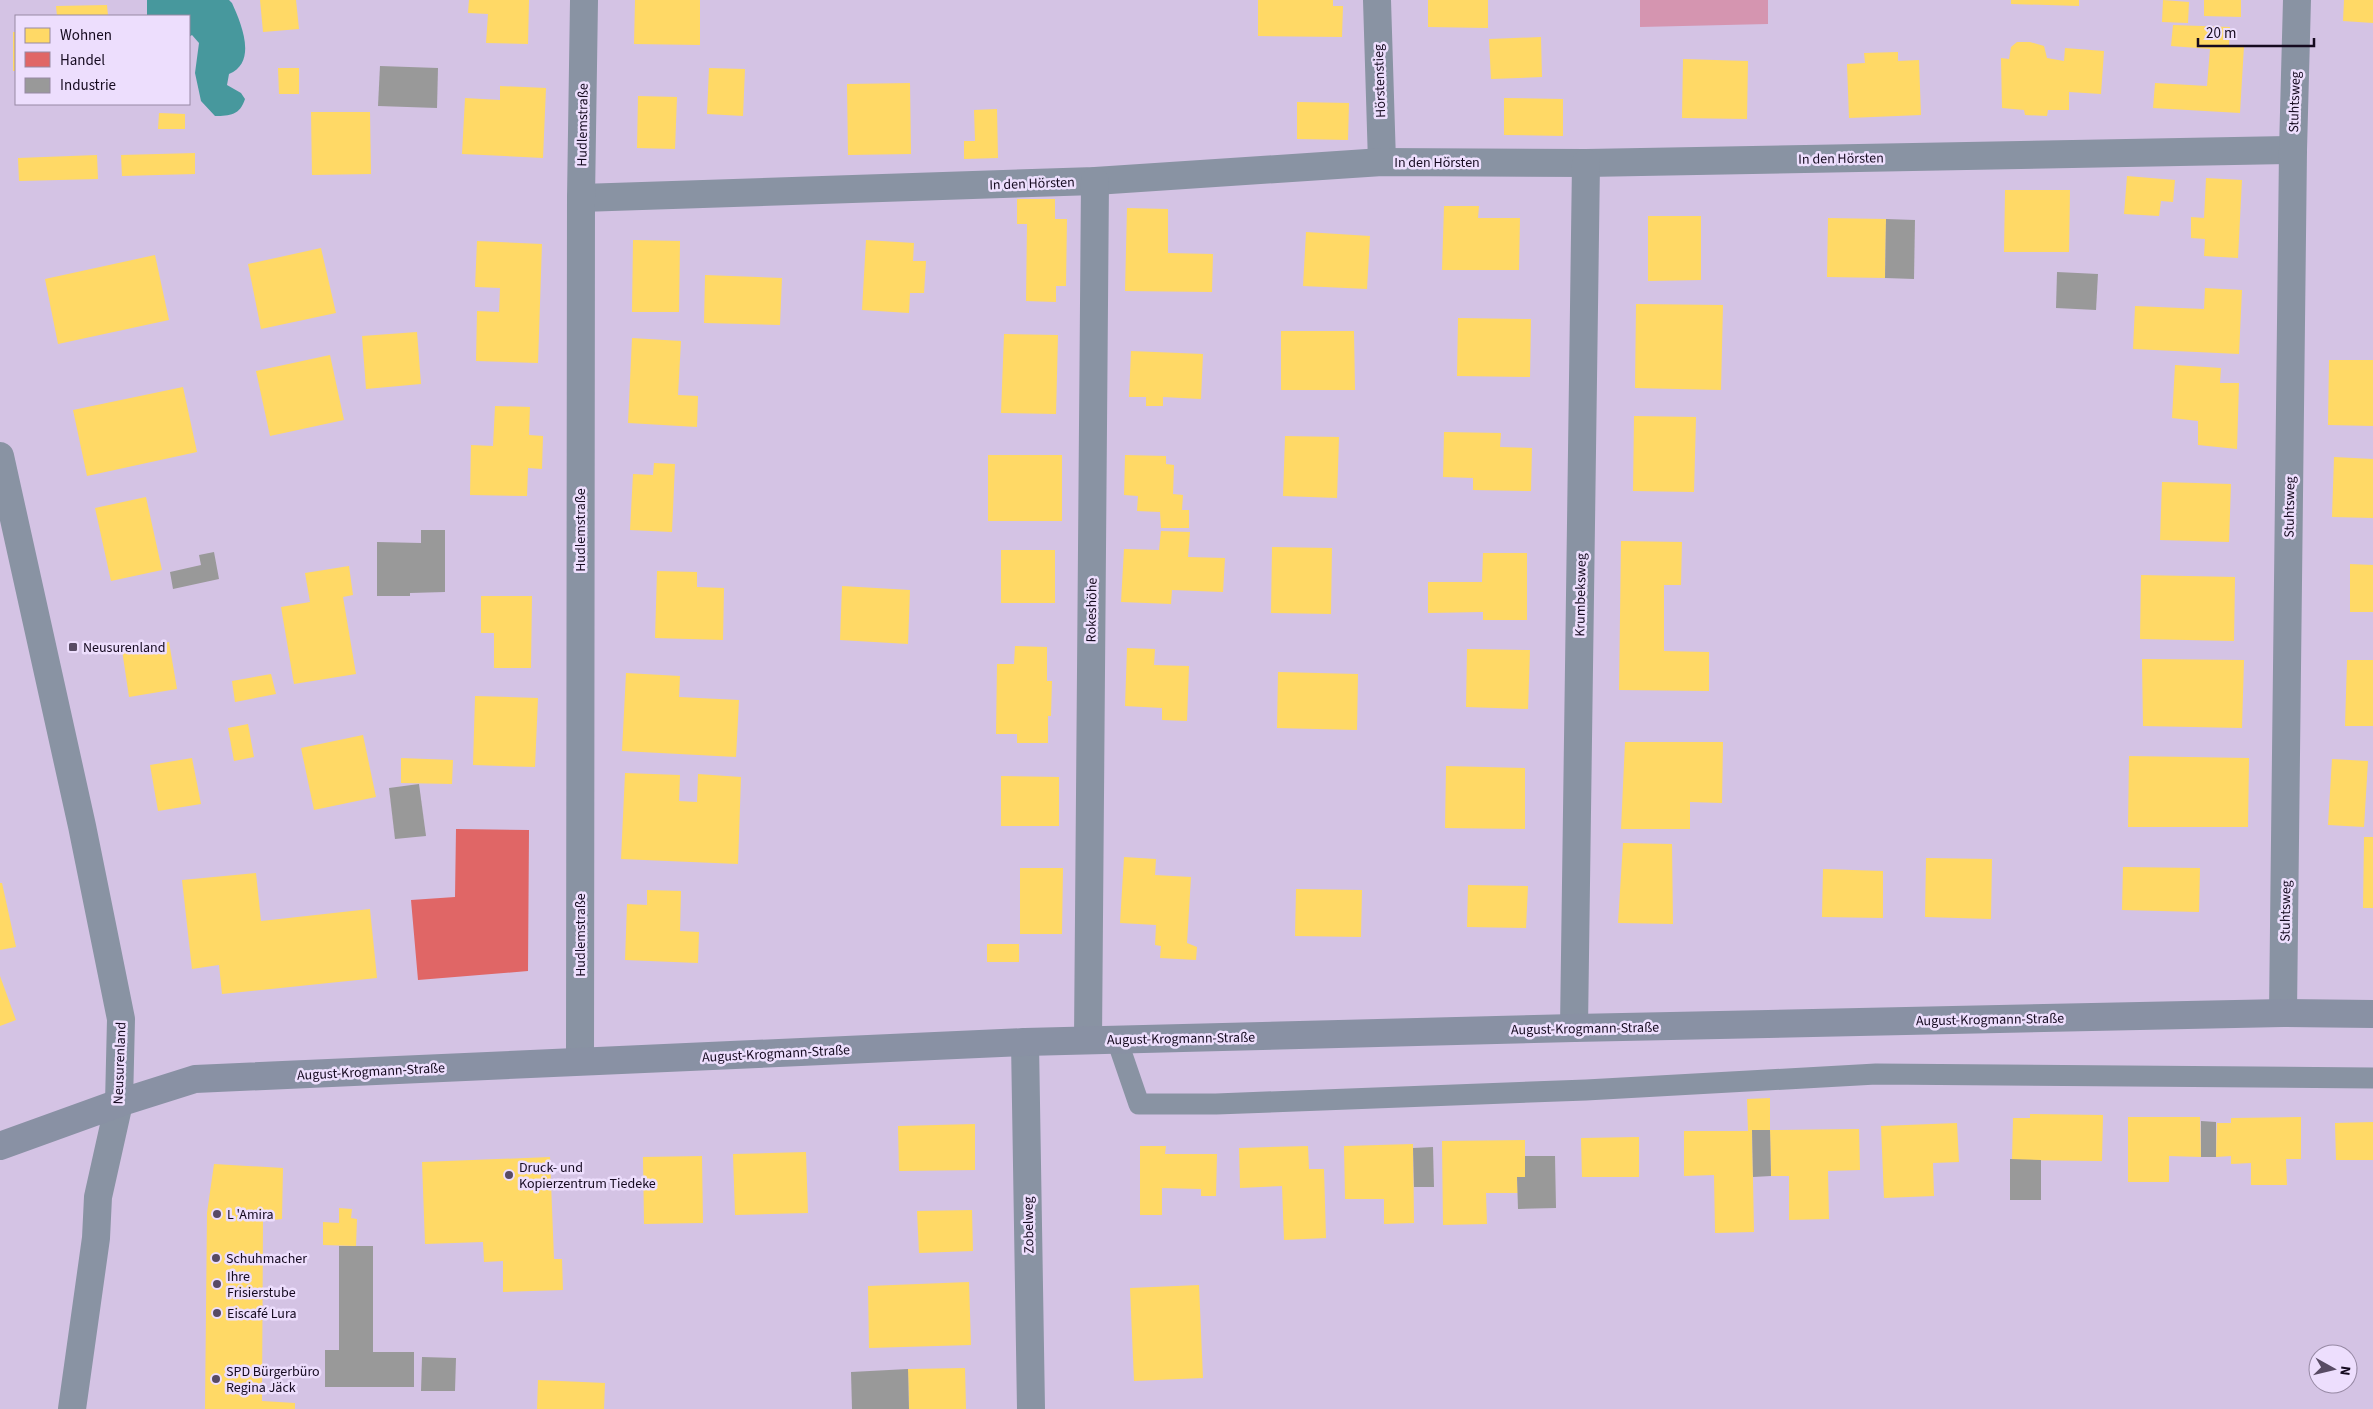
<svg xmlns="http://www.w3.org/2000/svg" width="2373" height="1409" viewBox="0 0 2373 1409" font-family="'Source Sans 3',sans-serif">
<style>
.green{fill:#d595b0}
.water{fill:#47989d}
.homes{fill:#ffd966}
.shops{fill:#e06666}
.industry{fill:#999}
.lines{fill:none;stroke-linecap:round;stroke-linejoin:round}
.service{stroke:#8993a3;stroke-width:21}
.minor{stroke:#8993a3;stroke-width:28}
.secondary{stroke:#8991a4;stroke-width:28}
.poi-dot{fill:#584b64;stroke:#eddefd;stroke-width:2}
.labels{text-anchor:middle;stroke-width:5;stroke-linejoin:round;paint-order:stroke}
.street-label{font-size:14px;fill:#150a1f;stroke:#eddefd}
.poi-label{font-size:14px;fill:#150a1f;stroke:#eddefd;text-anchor:start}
</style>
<rect width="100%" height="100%" fill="#d4c3e4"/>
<!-- green -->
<path class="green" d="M1640,0H1768V24L1640,27Z"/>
<!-- water -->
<path class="water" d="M147,0H229L232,3C241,23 258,62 229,74L227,85L241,93L245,99C240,115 230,116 215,116L201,101L195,73L199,43L192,35L189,37V16H147Z"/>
<!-- homes -->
<g class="homes">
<path d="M260,0H296L299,29L263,32Z"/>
<path d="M469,0H529L528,44L486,43L488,14L468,13Z"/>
<path d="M635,0H700V45L634,44Z"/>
<path d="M1258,0H1333V6H1343L1342,37L1258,36Z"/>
<path d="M1428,0H1488V28L1428,27Z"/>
<path d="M2011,0H2079V6L2011,4Z"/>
<path d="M2163,0L2189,2L2188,23L2162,22Z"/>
<path d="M2204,0H2241V17L2204,16Z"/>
<path d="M2344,0H2373V23L2343,21Z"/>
<path d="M107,5L108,16H57L56,6Z"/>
<path d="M2173,25L2230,27L2229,45L2244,46L2240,113L2153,108L2155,83L2207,86L2210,49L2171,46Z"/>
<rect x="13" y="32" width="3" height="39"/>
<path d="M1541,37L1542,77L1491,79L1489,39Z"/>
<path d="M2017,42H2030L2044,46L2047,58L2064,61L2065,48L2104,51L2101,94L2069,92V110H2048L2047,116L2025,115L2024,110L2002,108L2001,58L2009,59L2011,47Z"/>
<path d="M1898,52V61L1919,60L1921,115L1849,118L1847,64L1865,63L1864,53Z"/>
<path d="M1683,59L1748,61L1747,119L1682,118Z"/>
<path d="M278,68H299V94H279Z"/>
<path d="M709,68L745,69L743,116L707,114Z"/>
<path d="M910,83L911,154L848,155L847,84Z"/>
<path d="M500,86L546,88L543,158L462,154L465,98L500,100Z"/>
<path d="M638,96L677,97L675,149L637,148Z"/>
<path d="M1504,98L1563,99V136L1504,135Z"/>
<path d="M1297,102L1349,103L1348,140L1297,139Z"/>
<path d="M997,109L998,158L964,159V141H975L974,110Z"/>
<path d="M311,112H370L371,174L312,175Z"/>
<path d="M159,113L185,114V129H158Z"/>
<path d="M195,153V174L122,176L121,155Z"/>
<path d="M97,155L98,179L19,181L18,158Z"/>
<path d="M2127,176L2175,180L2173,202L2161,201L2159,216L2124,214Z"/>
<path d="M2206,178L2242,180L2238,258L2204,256L2205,239L2191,238V217L2204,218Z"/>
<path d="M2005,190H2070L2069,252H2004Z"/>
<path d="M1017,199H1055V219H1067L1066,286H1056V302L1026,301L1027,224H1017Z"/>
<path d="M1444,206H1479L1478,218H1520L1519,270H1442Z"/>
<path d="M1127,208L1168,209V253L1213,254L1212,292L1125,291Z"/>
<path d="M1648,216H1701V280L1648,281Z"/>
<path d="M1828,218L1886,219L1885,278L1827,277Z"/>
<path d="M1306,232L1370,236L1367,289L1303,286Z"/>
<path d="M633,240L680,241L679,312H632Z"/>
<path d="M866,240L914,243L913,261H926L924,293H910L909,313L862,310Z"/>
<path d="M477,241L542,244L538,363L476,361L477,311L499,312L500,288L475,287Z"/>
<path d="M321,248L336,313L261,329L248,264Z"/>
<path d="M155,255L169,320L58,344L45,279Z"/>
<path d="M705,275L782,278L780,325L704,323Z"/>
<path d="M2205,288L2242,290L2239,354L2133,349L2135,306L2204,309Z"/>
<path d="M1636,304L1723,305L1721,390L1635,388Z"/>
<path d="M1458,318L1531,319L1530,377L1457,376Z"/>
<path d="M1281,331H1354L1355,390H1281Z"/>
<path d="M417,332L421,384L366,389L362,336Z"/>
<path d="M1004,334L1058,335L1056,414L1001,413Z"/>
<path d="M632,338L681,341L678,395L698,396L697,427L628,423Z"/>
<path d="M1131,351L1203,354L1201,399L1163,397V406H1146V397H1129Z"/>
<path d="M330,355L344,420L270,436L256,371Z"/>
<path d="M2329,360H2373V426L2328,425Z"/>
<path d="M2175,365L2221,368L2220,383H2239L2237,449L2198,445V421L2172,418Z"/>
<path d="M183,387L197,452L87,476L73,410Z"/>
<path d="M495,406L530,407L529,435L543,436L542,469L528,468L527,496L470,495L471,445L493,446Z"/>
<path d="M1634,416L1696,417L1694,492L1633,491Z"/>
<path d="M1444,432L1501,433L1500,447L1532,448L1531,491L1473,490V478L1443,477Z"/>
<path d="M1285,436L1339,437L1337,498L1283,496Z"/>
<rect x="988" y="455" width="74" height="66"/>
<path d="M1125,455L1166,456V464L1174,465L1173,494L1183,495L1182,510H1189V528H1161L1160,512L1137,511L1138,496L1124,495Z"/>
<path d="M2334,457L2373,459V518L2332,517Z"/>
<path d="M654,463L675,464L672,532L630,530L633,474L653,475Z"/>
<path d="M2162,482L2231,484L2229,542L2160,540Z"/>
<path d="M146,497L162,570L111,581L95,508Z"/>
<path d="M1161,531L1190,532L1188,557L1225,558L1223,592L1172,590L1171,604L1121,602L1124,549L1159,550Z"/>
<path d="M1621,541L1682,542L1681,585H1664V651L1709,652V691L1619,690Z"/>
<path d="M1272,547L1332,548L1331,614L1271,613Z"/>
<rect x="1001" y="550" width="54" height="53"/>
<path d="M1483,553H1527V620H1483V612L1428,613V582H1482Z"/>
<path d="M2350,564L2373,565V612H2350Z"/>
<path d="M349,566L353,595L343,597L356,674L294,684L281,607L310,602L305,573Z"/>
<path d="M657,571L697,572V587L724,588L723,640L655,638Z"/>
<path d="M2141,575L2235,577L2234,641L2140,639Z"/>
<path d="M842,586L910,590L908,644L840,640Z"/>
<path d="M481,596H532L531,668H494V633H481Z"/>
<path d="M169,642L177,689L129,697L122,650Z"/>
<path d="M1015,646L1047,647V681H1052L1051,716H1048V743H1017V734H996L997,664H1014Z"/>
<path d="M1127,648L1155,649L1154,665L1189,666L1187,721L1162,720V708L1125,706Z"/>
<path d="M1467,649L1530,650L1528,709L1466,707Z"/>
<path d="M2142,659L2244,660L2242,728L2143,726Z"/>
<path d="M2347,660H2373V726H2345Z"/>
<path d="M1278,672L1358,674L1357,730L1277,728Z"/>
<path d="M626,673L680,676L679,697L739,700L736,757L622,751Z"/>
<path d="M271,674L276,694L235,702L232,681Z"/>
<path d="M475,696L538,698L535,767L473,765Z"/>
<path d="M248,724L254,757L234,761L228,728Z"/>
<path d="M363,735L376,797L314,810L301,748Z"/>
<path d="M1625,742H1723L1722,803L1690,802V829H1621Z"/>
<path d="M2129,756L2249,758L2248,827H2128Z"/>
<path d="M192,758L201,804L158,811L150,765Z"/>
<path d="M401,758L453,760L452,784L401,783Z"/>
<path d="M2332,759L2368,761L2364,827L2328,825Z"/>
<path d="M1446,766L1525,768V829L1445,828Z"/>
<path d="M625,773L680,775L679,801L697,802L698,774L741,777L738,864L621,859Z"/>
<path d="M1001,776L1059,777V826H1001Z"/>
<path d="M2364,837H2373V908H2363Z"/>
<path d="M1623,843L1672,844L1673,924L1618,923Z"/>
<path d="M1124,857L1156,859L1155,875L1191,877L1187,943L1197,947L1196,960L1160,958L1161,946L1155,945L1156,925L1120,923Z"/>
<path d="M1926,858L1992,859L1991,919L1925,917Z"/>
<path d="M2123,867L2200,868L2199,912L2122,910Z"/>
<path d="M1020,868H1063L1062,934H1020Z"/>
<path d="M1823,869L1883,871V918L1822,917Z"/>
<path d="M256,873L261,921L370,909L377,978L222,994L219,965L192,969L182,880Z"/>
<path d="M0,883H2L16,947L0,950Z"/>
<path d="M1468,885L1528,886L1526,928L1467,927Z"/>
<path d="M1296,889L1362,890L1361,937L1295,936Z"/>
<path d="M647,890L681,891L680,931L699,932L698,963L625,960L627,904L647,905Z"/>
<rect x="987" y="944" width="32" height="18"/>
<path d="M0,976L16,1020L0,1026Z"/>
<path d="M1770,1098V1130H1752L1754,1232L1715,1233L1714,1175L1684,1176V1131H1748L1747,1099Z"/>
<path d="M2030,1114L2103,1115L2102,1161L2012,1160L2013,1118H2030Z"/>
<path d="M2128,1117H2200L2201,1157L2169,1156V1182H2128Z"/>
<path d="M2301,1117V1159H2286L2287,1185H2251V1163L2231,1164V1156L2216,1157L2217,1123H2231V1118Z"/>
<path d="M2373,1122V1160H2336L2335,1123Z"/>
<path d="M1957,1123L1959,1162L1933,1163L1934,1196L1884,1198L1881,1126Z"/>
<path d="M975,1124V1170L899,1171L898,1126Z"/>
<path d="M1859,1129L1860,1170L1828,1171L1829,1219L1789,1220V1176H1771L1770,1130Z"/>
<path d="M1639,1137V1177H1582L1581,1138Z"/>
<path d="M1525,1140V1177H1517L1518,1193H1486L1487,1224L1443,1225L1442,1141Z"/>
<path d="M1413,1144L1414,1223L1384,1224V1199H1345L1344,1146Z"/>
<path d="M1140,1146H1166L1165,1154H1217L1216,1196H1201V1189L1162,1188V1215H1140Z"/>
<path d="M1308,1146L1309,1169H1324L1326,1238L1284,1240L1282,1186L1240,1188L1239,1148Z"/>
<path d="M806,1152L808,1213L735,1215L733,1154Z"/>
<path d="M702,1156L703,1223L644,1224L643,1157Z"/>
<path d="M550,1157L554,1259H562L563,1290L503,1292V1261L484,1262L483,1242L425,1244L422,1162Z"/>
<path d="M214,1164L283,1168L282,1219L263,1221L262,1401L295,1403V1409H205L207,1213Z"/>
<path d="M339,1208L352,1209L351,1218L357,1219L356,1246L323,1245V1222L339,1223Z"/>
<path d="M972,1210L973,1251L919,1253L917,1211Z"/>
<path d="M969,1282L971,1345L869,1348L868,1286Z"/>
<path d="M1199,1285L1203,1378L1134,1381L1130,1288Z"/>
<path d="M965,1368L966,1409H909L908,1369Z"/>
<path d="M538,1380L605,1383L604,1409H537Z"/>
</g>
<!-- shops -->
<path class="shops" d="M456,829L529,830L528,971L418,980L411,900L455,897Z"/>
<!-- industry -->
<g class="industry">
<path d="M380,66L438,68L437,108L378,106Z"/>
<path d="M1886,219L1915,220L1914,279L1885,278Z"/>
<path d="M2057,272L2098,274L2096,310L2056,308Z"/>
<path d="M421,530H445V592L410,593V596H377V542L421,543Z"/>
<path d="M214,552L219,579L173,589L170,572L201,565L199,555Z"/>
<path d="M419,784L426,836L395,839L389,788Z"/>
<path d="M2201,1121L2216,1122V1157H2201Z"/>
<path d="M1752,1130H1770L1771,1176L1753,1177Z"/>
<path d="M1433,1147L1434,1187H1414L1413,1148Z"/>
<path d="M1525,1156H1555L1556,1208L1518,1209L1517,1177H1525Z"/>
<path d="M2010,1159L2041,1160V1200H2010Z"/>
<path d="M339,1246H373V1352H414V1387H325V1350H339Z"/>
<path d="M422,1357L456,1358L455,1391H421Z"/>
<path d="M908,1369L909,1409H852L851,1372Z"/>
</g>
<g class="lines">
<!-- service -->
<path class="service" d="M1117,1040L1139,1104H1216L1586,1090L1876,1074L2373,1078"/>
<!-- minor -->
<g class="minor">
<path d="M1377,0L1382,162"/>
<path d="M581,198L1095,181L1382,162L1586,163L2293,150"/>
<path d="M0,456L82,826L121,1019L119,1103L98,1197L96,1238L72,1409"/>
<path d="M2283,1013L2293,150L2297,0"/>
<path d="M1574,1028L1586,163"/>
<path d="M1088,1040L1095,181"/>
<path d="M1025,1042L1031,1409"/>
<path d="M580,1061L581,198L584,0"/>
</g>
<!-- secondary -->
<path class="secondary" d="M0,1146L119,1103L195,1079L1025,1042L1574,1028L2283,1013L2373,1014"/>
</g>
<!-- markers -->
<g class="poi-dot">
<rect x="68" y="642" width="10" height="10" rx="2.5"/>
<circle cx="509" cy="1175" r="5"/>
<circle cx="217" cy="1214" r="5"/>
<circle cx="216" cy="1258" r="5"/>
<circle cx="217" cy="1284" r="5"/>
<circle cx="217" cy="1313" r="5"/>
<circle cx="216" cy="1379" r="5"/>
</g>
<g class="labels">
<!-- street labels -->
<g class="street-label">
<text transform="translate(1379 81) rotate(-92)" y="5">Hörstenstieg</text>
<text transform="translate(2294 102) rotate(-88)" y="5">Stuhtsweg</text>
<text transform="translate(582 125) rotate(-89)" y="5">Hudlemstraße</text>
<text transform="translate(1841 158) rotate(-1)" y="5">In den Hörsten</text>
<text x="1437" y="167">In den Hörsten</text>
<text transform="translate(1032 183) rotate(-2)" y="5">In den Hörsten</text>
<text transform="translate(2289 507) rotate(-89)" y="5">Stuhtsweg</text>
<text transform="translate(580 530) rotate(-90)" y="5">Hudlemstraße</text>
<text transform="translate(1580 595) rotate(-89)" y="5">Krumbeksweg</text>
<text transform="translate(1091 610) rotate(-89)" y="5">Rokeshöhe</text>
<text transform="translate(2285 911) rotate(-89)" y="5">Stuhtsweg</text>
<text transform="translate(580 935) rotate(-90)" y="5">Hudlemstraße</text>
<text transform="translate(1990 1019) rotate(-1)" y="5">August-Krogmann-Straße</text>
<text transform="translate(1585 1028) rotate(-1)" y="5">August-Krogmann-Straße</text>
<text transform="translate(1181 1038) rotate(-1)" y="5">August-Krogmann-Straße</text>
<text transform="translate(776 1053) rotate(-3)" y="5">August-Krogmann-Straße</text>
<text transform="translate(119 1063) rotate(-88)" y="5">Neusurenland</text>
<text transform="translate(371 1071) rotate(-3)" y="5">August-Krogmann-Straße</text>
<text transform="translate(1028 1225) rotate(-91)" y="5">Zobelweg</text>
</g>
<!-- poi labels -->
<g class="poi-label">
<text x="83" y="652">Neusurenland</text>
<text x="519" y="1172">Druck- und<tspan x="519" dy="16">Kopierzentrum Tiedeke</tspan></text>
<text x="227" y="1219">L 'Amira</text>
<text x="226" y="1263">Schuhmacher</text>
<text x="227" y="1281">Ihre<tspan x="227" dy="16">Frisierstube</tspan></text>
<text x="227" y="1318">Eiscafé Lura</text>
<text x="226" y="1376">SPD Bürgerbüro<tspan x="226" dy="16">Regina Jäck</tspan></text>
</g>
</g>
<!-- legend -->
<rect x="15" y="15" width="175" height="90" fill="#eddefd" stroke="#9789a4"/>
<rect x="25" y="28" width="25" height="15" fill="#ffd966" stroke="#9789a4"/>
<text x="60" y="40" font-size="15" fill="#150a1f">Wohnen</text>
<rect x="25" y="52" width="25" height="15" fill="#e06666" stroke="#9789a4"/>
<text x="60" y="65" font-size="15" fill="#150a1f">Handel</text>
<rect x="25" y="78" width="25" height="15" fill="#999999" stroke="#9789a4"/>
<text x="60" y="90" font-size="15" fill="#150a1f">Industrie</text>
<!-- north arrow -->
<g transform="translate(2333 1369) rotate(98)"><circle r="24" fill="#eddefd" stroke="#9789a4"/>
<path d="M0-4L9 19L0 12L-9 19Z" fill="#584b64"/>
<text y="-8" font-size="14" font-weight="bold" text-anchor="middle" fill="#150a1f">N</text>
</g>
<!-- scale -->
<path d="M2198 38v8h116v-8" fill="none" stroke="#150a1f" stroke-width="2.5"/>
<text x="2206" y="38" font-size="15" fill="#150a1f" stroke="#eddefd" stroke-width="4" paint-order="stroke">20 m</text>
</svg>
